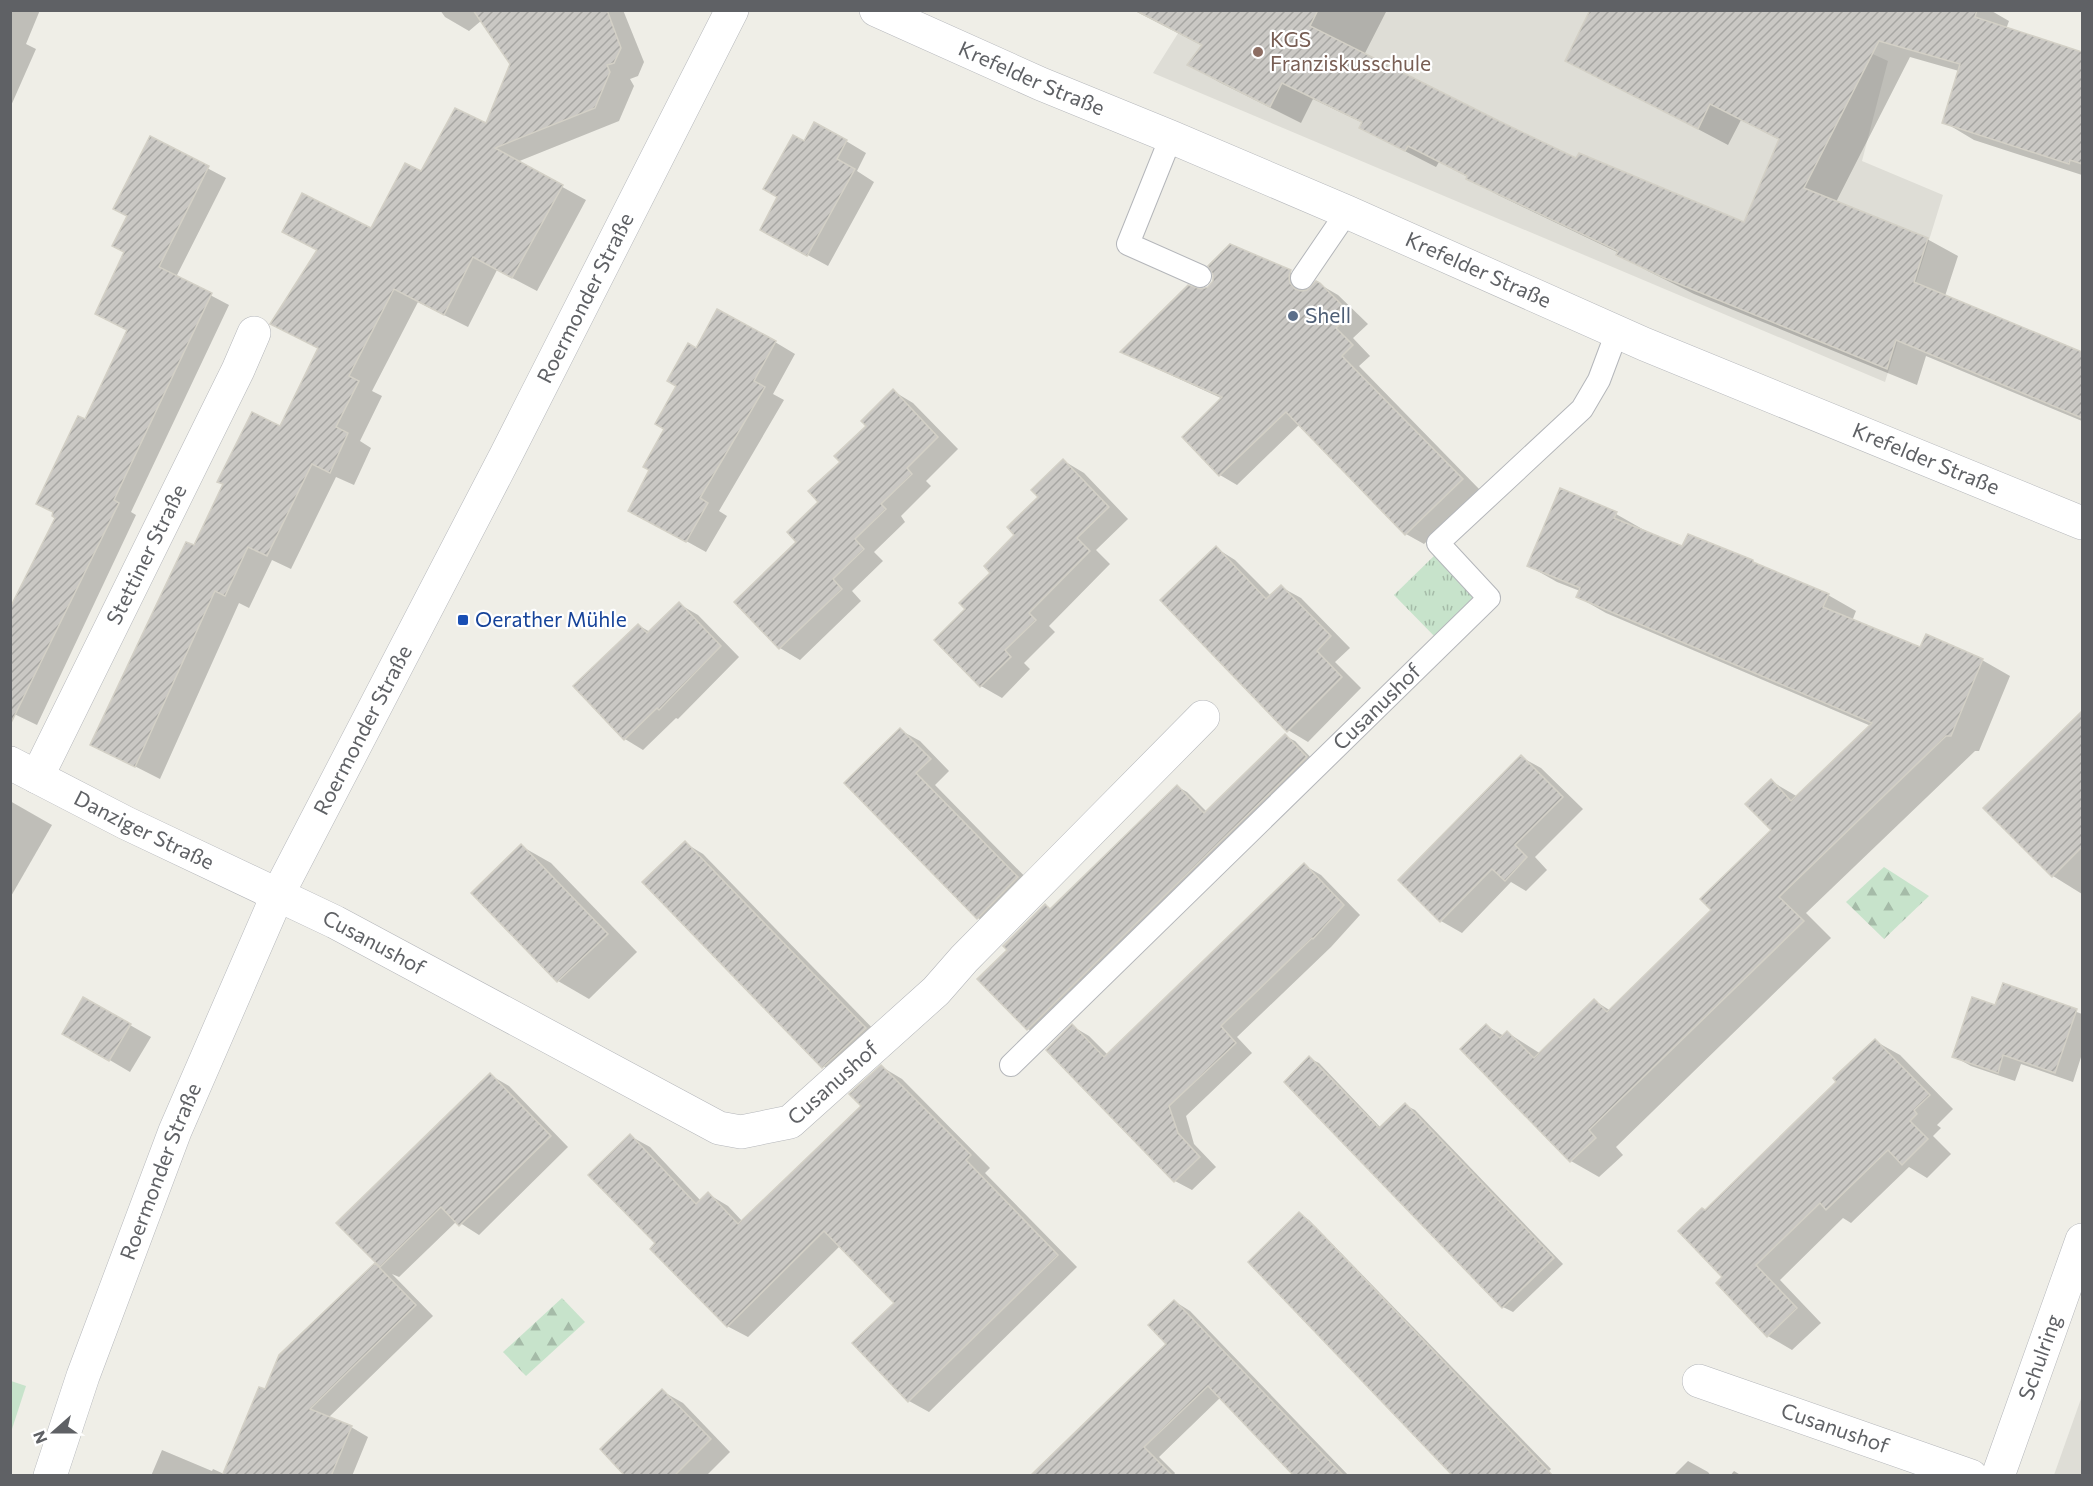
<svg xmlns="http://www.w3.org/2000/svg" width="2093" height="1486" viewBox="0 0 2093 1486" font-family="Commissioner,sans-serif">
<style>
.education{fill:#deddd6}
.grass{fill:url(#grass-tufts)}
.forest{fill:url(#forest-firs)}
.park{fill:#c7e3cb}
.shadow{fill:#0003}
.building{fill:url(#building-hatch);stroke:#d3d0c6;stroke-width:1.5}
.lines{fill:none;stroke-linecap:round;stroke-linejoin:round}
.lane-casing{stroke:#b4b6ba;stroke-width:24}
.street-casing{stroke:#b4b6ba;stroke-width:34}
.secondary-casing{stroke:#b6b8bc;stroke-width:34}
.lane{stroke:#fff;stroke-width:22}
.street{stroke:#fff;stroke-width:33}
.secondary{stroke:#fff;stroke-width:33}
.education-dot{fill:#8d6e63;stroke:#fff;stroke-width:2}
.service-dot{fill:#5c6f8a;stroke:#fff;stroke-width:2}
.transit-dot{fill:#1a4fb4;stroke:#fff;stroke-width:2}
.labels{text-anchor:middle;stroke-width:4.5;stroke-linejoin:round;paint-order:stroke}
.education-label{font-size:21px;fill:#785e54;stroke:#fff;text-anchor:start}
.street-label{font-size:21px;fill:#5f6165;stroke:#fff}
.service-label{font-size:21px;fill:#4e5e75;stroke:#fff;text-anchor:start}
.transit-label{font-size:21px;fill:#164399;stroke:#fff;text-anchor:start}
</style>
<defs>
<pattern id="grass-tufts" width="24" height="20" patternUnits="userSpaceOnUse" patternTransform="scale(1.5)"><rect width="24" height="20" fill="#c7e3cb"/><path d="M3 7l-1-3M5 7V3M7 7l1-3M15 17l-1-3M17 17v-4M19 17l1-3" fill="none" stroke="#a5bba8"/></pattern>
<pattern id="forest-firs" width="22" height="20" patternUnits="userSpaceOnUse" patternTransform="scale(1.5)"><rect width="22" height="20" fill="#c7e3cb"/><path d="M5 1l3.5 6h-7zM16 11l3.5 6h-7z" fill="#a5bba8"/></pattern>
<pattern id="building-hatch" width="6" height="6" patternUnits="userSpaceOnUse" patternTransform="scale(1.5)"><rect width="6" height="6" fill="#cac8c4"/><path d="M-1 1l2-2M0 6l6-6M5 7l2-2" fill="none" stroke="#a7a6a3"/></pattern>
</defs>
<rect width="100%" height="100%" fill="#efeee7"/>
<!-- education -->
<g class="education">
<path d="M1192,11H1778L1888,61L1862,161L1943,195L1885,382L1153,73Z"/>
<path d="M2082,1396V1475H2054Z"/>
</g>
<!-- grass -->
<path class="grass" d="M1436,554L1479,598L1437,639L1394,595Z"/>
<!-- forest -->
<g class="forest">
<path d="M1884,867L1929,896L1884,939L1846,902Z"/>
<path d="M562,1298L585,1322L526,1376L503,1352Z"/>
</g>
<!-- park -->
<path class="park" d="M11,1381L26,1386L11,1432L10,1381Z"/>
<!-- shadow -->
<g class="shadow">
<path d="M10,10H40L26,44L36,49L10,108Z"/>
<path d="M440,10H623L644,62L638,76L630,79L634,86L619,121L517,162L586,200L537,291L497,270L468,327L418,302L372,391L382,396L360,441L371,448L354,485L336,477L291,569L272,560L249,608L239,603L160,779L91,744L194,547L281,428L319,349L272,323L372,230L422,173L487,125L512,64L482,20L469,31L445,17Z"/>
<path d="M1133,10H1387L1364,55L1577,160L1745,224L1780,140L1741,120L1728,145L1567,60L1592,10H1990L2009,21L2006,29L2063,47L2082,59V175L1974,140L1944,122L1959,71L1910,57L1836,202L1927,239L1958,256L1945,296L2082,354V421L1926,356L1917,385L1694,294L1648,271L1618,254L1619,253L1498,195L1468,177L1439,162L1436,167L1391,144L1361,127L1363,123L1313,99L1301,123L1219,82L1190,65L1203,46Z"/>
<path d="M150,138L226,178L176,277L229,305L131,512L136,515L37,725L10,712V603L14,605L57,517L85,421L129,331L97,314L126,252L128,216Z"/>
<path d="M846,141L866,153L857,171L874,182L828,266L782,241Z"/>
<path d="M1290,272L1308,282L1307,293L1319,284L1338,295L1368,324L1353,338L1370,356L1359,366L1480,490L1424,544L1406,534L1300,424L1237,485L1220,475L1223,399L1140,361L1123,351L1201,291Z"/>
<path d="M775,342L795,354L773,394L784,400L719,511L727,516L706,552L650,521L651,470L697,350Z"/>
<path d="M893,391L913,403L958,449L926,481L931,486L901,516L905,522L874,552L883,561L852,591L861,601L800,660L780,648L798,542L842,462Z"/>
<path d="M1064,461L1084,473L1128,519L1096,550L1110,564L1049,626L1055,632L1024,663L1030,669L1002,698L981,686L936,640L967,609Z"/>
<path d="M1616,514L1644,530L1643,531L1683,548L1753,562L1828,595L1856,611L1852,621L1920,649L1982,660L2010,676L1979,751H1975L1806,913L1831,938L1616,1147L1623,1155L1599,1177L1571,1161L1487,1026L1504,1036L1508,1033L1541,1054L1595,1001L1611,1011L1713,910L1773,831L1771,781L1798,797L1871,726L1606,613L1578,597L1580,591L1557,582L1529,566Z"/>
<path d="M1216,548L1235,560L1271,596L1281,587L1301,598L1350,648L1335,662L1361,688L1308,742L1288,730Z"/>
<path d="M679,604L698,615L739,657L678,719L676,718L643,750L625,739L638,625L650,632Z"/>
<path d="M2073,723L2082,728V894L2053,876Z"/>
<path d="M900,730L920,741L949,771L935,785L1037,889L997,929L978,918L846,783Z"/>
<path d="M1285,736L1295,741L1316,763L1038,1035L1028,1029L980,979L1009,950L1045,906L1051,910L1178,787L1187,792L1207,812Z"/>
<path d="M1521,757L1541,768L1583,809L1535,857L1547,870L1526,891L1511,882L1462,933L1441,921L1400,880Z"/>
<path d="M10,801L52,825L10,898Z"/>
<path d="M685,843L703,854L883,1039L842,1077L823,1066Z"/>
<path d="M521,846L551,863L637,952L589,999L558,981L473,893Z"/>
<path d="M1304,865L1321,875L1360,915L1331,947L1237,1037L1252,1053L1186,1116L1194,1144L1216,1167L1192,1190L1175,1181L1072,1026L1089,1036L1108,1055Z"/>
<path d="M2004,985L2082,1014V1054L2073,1082L2021,1064L2015,1081L1971,1066L1953,1056L1996,1007Z"/>
<path d="M84,999L151,1037L130,1072L64,1033Z"/>
<path d="M1875,1041L1900,1055L1953,1109L1937,1125L1941,1128L1933,1136L1951,1154L1927,1178L1909,1167L1851,1223L1843,1218L1780,1280L1821,1323L1792,1350L1768,1336L1718,1283L1724,1277L1706,1211L1839,1082Z"/>
<path d="M1309,1058L1319,1063L1381,1128L1405,1105L1415,1110L1563,1264L1513,1312L1503,1307L1286,1082Z"/>
<path d="M882,1067L902,1079L990,1168L985,1173L1077,1267L929,1412L909,1401L897,1303L841,1245L748,1337L727,1326L657,1243L630,1136L650,1147L701,1201L708,1194L728,1206L743,1222L863,1106Z"/>
<path d="M490,1075L509,1086L568,1147L479,1235L457,1221L399,1277L392,1274L433,1316L328,1418L351,1427L368,1437L352,1476H151L162,1450L212,1471L213,1469L224,1474L266,1391L375,1265L381,1267L338,1223Z"/>
<path d="M1299,1214L1309,1220L1551,1469L1544,1476Z"/>
<path d="M1174,1301L1190,1311L1349,1476H1296L1221,1397L1159,1457L1175,1473L1173,1476H1033L1168,1344Z"/>
<path d="M662,1391L683,1403L730,1452L706,1476H627Z"/>
<path d="M1688,1461L1708,1472L1711,1476H1673Z"/>
<path d="M1734,1471L1742,1476H1730Z"/>
</g>
<!-- building -->
<g class="building">
<path d="M473,10H607L621,48L614,63L607,65L610,72L595,108L495,148L563,185L512,278L473,257L444,315L394,289L349,376L359,381L336,427L348,433L330,473L312,464L267,556L248,547L225,596L215,591L135,767L90,745L186,542L194,545L223,484L217,482L252,412L280,426L318,348L270,324L317,250L282,232L302,193L371,228L405,163L421,171L455,108L486,123L510,64Z"/>
<path d="M1135,10H1318L1310,26L1499,121L1576,158L1579,153L1744,222L1779,139L1710,104L1698,129L1565,61L1590,10H1977L1975,17L2082,52V164L2070,160L2069,164L1942,123L1960,64L1879,41L1804,188L1928,238L1914,282L2082,352V418L1896,340L1887,369L1662,277L1616,255L1618,251L1466,179L1467,176L1408,146L1405,151L1359,128L1362,122L1282,83L1270,107L1187,65L1202,45Z"/>
<path d="M814,122L847,140L837,159L855,169L807,256L760,230L777,197L763,189L793,135L804,141Z"/>
<path d="M150,136L209,166L159,267L212,293L114,500L119,503L10,725V608L55,518L52,516L53,512L36,504L78,416L85,419L127,330L95,314L124,252L112,246L127,216L113,209Z"/>
<path d="M1230,244L1291,270L1289,276L1290,283L1295,289L1302,291L1307,290L1316,281L1320,283L1351,314L1336,328L1353,345L1342,356L1463,479L1405,535L1286,412L1219,476L1182,437L1222,397L1120,352L1188,285L1201,289L1208,287L1213,281V275L1208,266Z"/>
<path d="M717,309L776,341L754,381L765,387L700,498L708,503L686,542L628,511L649,470L643,467L664,429L655,424L676,386L667,381L688,343L696,348Z"/>
<path d="M893,389L938,437L907,468L912,474L881,504L886,509L855,539L864,549L833,579L842,589L779,649L734,602L796,542L787,532L818,502L808,491L840,462L834,456L866,426L861,421Z"/>
<path d="M1063,459L1109,507L1077,538L1090,551L1029,613L1036,620L1005,650L1011,657L980,687L934,640L965,609L959,603L990,573L984,566L1014,535L1007,527L1038,497L1031,490Z"/>
<path d="M1560,488L1617,512L1614,518L1682,546L1688,534L1753,560V562L1829,594L1823,607L1920,647L1926,634L1983,659L1951,736H1946L1779,897L1804,921L1589,1130L1596,1138L1570,1162L1460,1049L1486,1024L1500,1038L1507,1031L1534,1058L1594,999L1607,1012L1711,910L1700,899L1771,830L1745,804L1771,779L1791,801L1872,723L1576,597L1580,588L1527,566Z"/>
<path d="M1216,546L1266,599L1281,585L1331,636L1317,651L1342,677L1287,732L1160,600Z"/>
<path d="M679,602L721,646L659,710L657,708L624,740L573,686L638,624L647,633Z"/>
<path d="M2082,711V847L2052,877L1983,808Z"/>
<path d="M900,728L931,759L916,773L1018,877L977,919L844,783Z"/>
<path d="M1285,734L1307,757L1027,1030L977,979L1007,950L1003,946L1045,904L1050,909L1177,785L1204,813Z"/>
<path d="M1521,755L1563,797L1515,845L1527,857L1505,881L1492,869L1440,922L1398,880Z"/>
<path d="M685,841L866,1028L822,1068L642,882Z"/>
<path d="M521,844L608,934L557,982L471,893Z"/>
<path d="M1304,863L1344,905L1313,939L1312,938L1221,1026L1236,1043L1169,1106L1178,1133L1200,1157L1174,1182L1046,1050L1072,1024L1104,1057Z"/>
<path d="M2003,983L2077,1009L2055,1073L2003,1055L1998,1073L1952,1057L1972,997L1995,1005Z"/>
<path d="M83,997L131,1024L109,1061L62,1034Z"/>
<path d="M1875,1039L1930,1095L1914,1110L1917,1114L1910,1121L1928,1139L1902,1165L1888,1150L1826,1210L1820,1203L1756,1265L1797,1308L1767,1337L1716,1283L1722,1277L1678,1231L1702,1208L1705,1210L1836,1082L1833,1078Z"/>
<path d="M1309,1056L1379,1128L1405,1103L1554,1258L1502,1308L1284,1082Z"/>
<path d="M881,1065L971,1155L966,1160L1058,1255L908,1402L852,1343L894,1303L824,1231L727,1327L650,1249L655,1243L588,1175L630,1134L696,1204L708,1192L738,1224L861,1106L849,1094Z"/>
<path d="M490,1073L551,1136L459,1226L441,1207L380,1267L336,1223Z"/>
<path d="M1299,1212L1317,1229L1553,1476H1453L1248,1262Z"/>
<path d="M375,1263L416,1305L310,1409L352,1426L331,1476H222L259,1387L265,1389L279,1355Z"/>
<path d="M1174,1300L1187,1313L1344,1476H1294L1208,1386L1144,1447L1173,1476H1030L1166,1344L1148,1325Z"/>
<path d="M662,1389L711,1439L674,1476H625L600,1449Z"/>
</g>
<g class="lines">
<!-- lane casing -->
<g class="lane-casing">
<g id="lane">
<path d="M1171,137L1128,244L1200,276"/>
<path d="M1302,278L1347,212"/>
<path id="s1" d="M1011,1065L1489,598L1438,543L1582,409L1599,380L1617,332"/>
</g>
</g>
<!-- street casing -->
<g class="street-casing">
<g id="street">
<path id="s2" d="M10,763L126,823L335,922L719,1128L741,1132L790,1122L936,991L964,959L1203,717"/>
<path id="s3" d="M37,777L238,370L254,333"/>
<path id="s4" d="M1699,1381L1971,1476"/>
<path id="s5" d="M1998,1476L2082,1240"/>
</g>
</g>
<!-- secondary casing -->
<g class="secondary-casing">
<g id="secondary">
<path id="s6" d="M876,10L1041,84L1171,137L1347,212L1644,344L2082,523"/>
<path id="s7" d="M50,1476L83,1376L175,1131L278,894L506,455L732,10"/>
</g>
</g>
<!-- lane -->
<use href="#lane" class="lane"/>
<!-- street -->
<use href="#street" class="street"/>
<!-- secondary -->
<use href="#secondary" class="secondary"/>
</g>
<!-- markers -->
<circle class="education-dot" cx="1258" cy="52" r="6"/>
<circle class="service-dot" cx="1293" cy="316" r="6"/>
<rect class="transit-dot" x="457" y="614" width="12" height="12" rx="3"/>
<g class="labels">
<!-- education labels -->
<g class="education-label">
<text x="1270" y="47">KGS<tspan x="1270" dy="24">Franziskusschule</tspan></text>
</g>
<!-- street labels -->
<g class="street-label">
<text dy="7" stroke="none"><textPath href="#s6" startOffset="170">Krefelder Straße</textPath></text>
<text dy="7" stroke="none"><textPath href="#s6" startOffset="656">Krefelder Straße</textPath></text>
<text dy="7" stroke="none"><textPath href="#s7" startOffset="1296">Roermonder Straße</textPath></text>
<text dy="7" stroke="none"><textPath href="#s6" startOffset="1142">Krefelder Straße</textPath></text>
<text dy="7" stroke="none"><textPath href="#s3" startOffset="248">Stettiner Straße</textPath></text>
<text dy="7" stroke="none"><textPath href="#s1" startOffset="512">Cusanushof</textPath></text>
<text dy="7" stroke="none"><textPath href="#s7" startOffset="810">Roermonder Straße</textPath></text>
<text dy="7" stroke="none"><textPath href="#s2" startOffset="150">Danziger Straße</textPath></text>
<text dy="7" stroke="none"><textPath href="#s2" startOffset="406">Cusanushof</textPath></text>
<text dy="7" stroke="none"><textPath href="#s2" startOffset="928">Cusanushof</textPath></text>
<text dy="7" stroke="none"><textPath href="#s7" startOffset="324">Roermonder Straße</textPath></text>
<text dy="7" stroke="none"><textPath href="#s5" startOffset="126">Schulring</textPath></text>
<text dy="7" stroke="none"><textPath href="#s4" startOffset="144">Cusanushof</textPath></text>
</g>
<!-- service labels -->
<g class="service-label">
<text x="1305" y="323">Shell</text>
</g>
<!-- transit labels -->
<g class="transit-label">
<text x="475" y="627">Oerather Mühle</text>
</g>
</g>
<!-- border -->
<rect width="2093" height="1486" fill="none" stroke="#5f6165" stroke-width="24"/>
<!-- north arrow -->
<g transform="translate(54 1432) rotate(249)" stroke="#ffffff" stroke-width="4.5" paint-order="stroke">
<path d="M0-4.5L10 22L0 15L-10 22Z" fill="#5f6165"/>
<text y="-9" font-size="16" font-weight="bold" text-anchor="middle" fill="#5f6165">N</text>
</g>
</svg>
